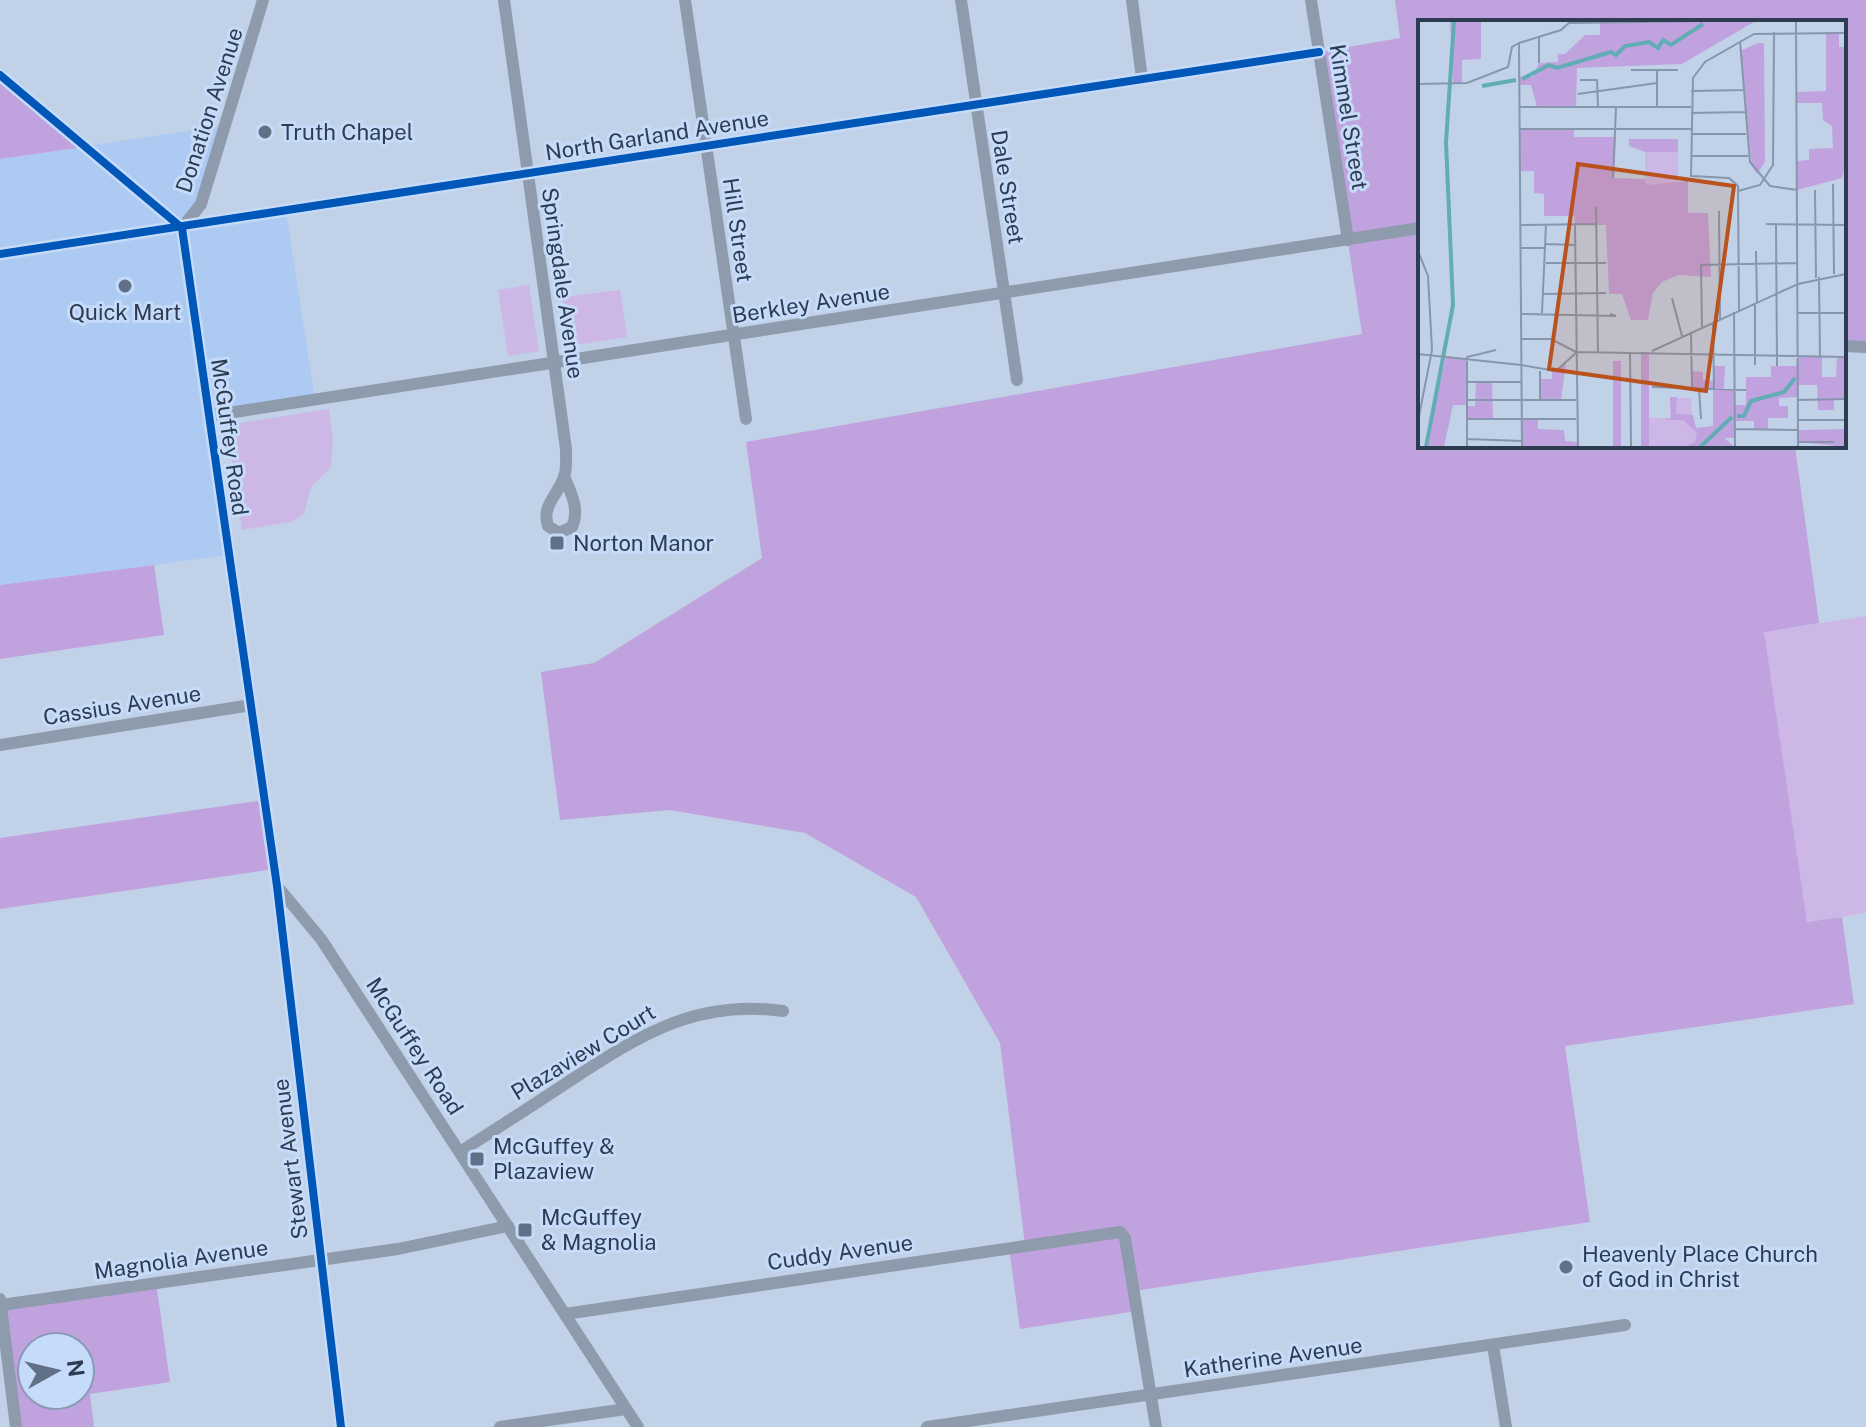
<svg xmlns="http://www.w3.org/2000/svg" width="1866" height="1427" viewBox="0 0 1866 1427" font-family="'Public Sans',sans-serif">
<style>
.built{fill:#adcaf3}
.green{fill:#ccb7e7}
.forest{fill:#c0a2df;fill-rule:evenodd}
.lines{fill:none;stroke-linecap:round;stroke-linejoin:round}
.minor{stroke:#8e9bac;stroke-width:12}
.cycleway-casing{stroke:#c6dbfa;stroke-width:13}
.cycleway{stroke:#0057b8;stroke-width:8}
.poi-dot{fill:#617086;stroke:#c6dbfa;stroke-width:3}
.labels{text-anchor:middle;stroke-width:6;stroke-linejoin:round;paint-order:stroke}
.street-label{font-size:22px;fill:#2e3c51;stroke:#c6dbfa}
.poi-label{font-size:22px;fill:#2e3c51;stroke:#c6dbfa;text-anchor:start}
.inset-river{fill:none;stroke:#62adb5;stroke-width:4}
.inset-road{fill:none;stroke:#8696ac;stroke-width:2}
.view{fill:#ba521d;fill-opacity:0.15;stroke:#ba521d;stroke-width:4}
.inset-edge{fill:none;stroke:#2e3c51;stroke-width:4}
</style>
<rect width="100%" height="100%" fill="#c1d2e8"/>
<!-- built -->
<path class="built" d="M227,125L201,204L183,227L286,211L315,399L209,416L229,555L0,585V159Z"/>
<!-- green -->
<g class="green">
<path d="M529,285L539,351L508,356L498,290Z"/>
<path d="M620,290L627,337L569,346L562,297Z"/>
<path d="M329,409L333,441L331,467L311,487L304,514L291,522L242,530L227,425Z"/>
<path d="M1866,616V913L1807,922L1763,632Z"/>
</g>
<!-- forest -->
<g class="forest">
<path d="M1395,0H1866V347L1844,346V22H1420V446H1795L1819,623L1764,632L1807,922L1842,917L1854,1004L1565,1046L1590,1222L1134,1291L1137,1311L1020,1329L1009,1248L1025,1245L1000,1043L916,897L805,833L670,810L560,820L541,672L594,663L762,558L746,442L1362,334L1319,52L1400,38Z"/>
<path d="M0,75L83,147L0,159Z"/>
<path d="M154,565L164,635L0,659V585Z"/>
<path d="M265,800L275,869L0,909V838Z"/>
<path d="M156,1282L170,1382L90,1394L94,1427H16L1,1305ZM32,1347H80V1395H32Z"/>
</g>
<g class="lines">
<!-- minor -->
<g class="minor">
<path d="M504,0L566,449C566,458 567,469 564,477C558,495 541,506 548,526L559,533L572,527C580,509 571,493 564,476"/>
<path d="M685,0L746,419"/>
<path d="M961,0L1017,380"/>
<path d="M1132,0L1142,79"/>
<path d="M1311,0L1348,240"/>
<path d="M0,75L182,228L277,886L341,1427"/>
<path d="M182,228L201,204L263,0"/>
<path d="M0,254L1319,52"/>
<path d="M1844,346L1866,347"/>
<path d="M209,416L1420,228"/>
<path d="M0,745L251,705"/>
<path d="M277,886L321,939L638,1427"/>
<path d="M460,1152C496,1129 532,1106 568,1082C639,1036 694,999 783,1011"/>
<path d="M0,1299L16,1427"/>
<path d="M1,1305L398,1249L508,1226"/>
<path d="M565,1314L1120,1232L1125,1238L1156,1427"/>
<path d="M1493,1345L1506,1427"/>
<path d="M500,1427L626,1409"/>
<path d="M927,1427L1625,1325"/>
</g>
<!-- cycleway casing -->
<g class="cycleway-casing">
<g id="cycleway">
<path d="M0,75L182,228L277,886L341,1427"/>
<path d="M0,254L1319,52"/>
</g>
</g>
<!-- cycleway -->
<use href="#cycleway" class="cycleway"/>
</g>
<!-- markers -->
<g class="poi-dot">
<circle cx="265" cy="132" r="8"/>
<circle cx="125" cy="286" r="8"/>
<rect x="549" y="535" width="16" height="16" rx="4"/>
<rect x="469" y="1151" width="16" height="16" rx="4"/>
<rect x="517" y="1222" width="16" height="16" rx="4"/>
<circle cx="1566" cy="1267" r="8"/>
</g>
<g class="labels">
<!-- street labels -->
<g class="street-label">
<text transform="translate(209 110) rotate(-72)" y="8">Donation Avenue</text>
<text transform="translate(1349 117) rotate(81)" y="8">Kimmel Street</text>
<text transform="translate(657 135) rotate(-9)" y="8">North Garland Avenue</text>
<text transform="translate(1008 187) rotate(81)" y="8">Dale Street</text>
<text transform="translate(738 230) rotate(82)" y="8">Hill Street</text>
<text transform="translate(563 283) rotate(82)" y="8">Springdale Avenue</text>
<text transform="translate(811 303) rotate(-9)" y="8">Berkley Avenue</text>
<text transform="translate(230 437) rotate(82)" y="8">McGuffey Road</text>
<text transform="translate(122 705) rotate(-9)" y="8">Cassius Avenue</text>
<text transform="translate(415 1046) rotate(57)" y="8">McGuffey Road</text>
<text transform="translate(583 1052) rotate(-31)" y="8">Plazaview Court</text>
<text transform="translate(290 1159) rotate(-97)" y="8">Stewart Avenue</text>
<text transform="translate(840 1252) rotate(-8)" y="8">Cuddy Avenue</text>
<text transform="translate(181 1259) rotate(-8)" y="8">Magnolia Avenue</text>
<text transform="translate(1273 1357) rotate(-8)" y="8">Katherine Avenue</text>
</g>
<!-- poi labels -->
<g class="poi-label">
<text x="281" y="140">Truth Chapel</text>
<text x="125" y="320" text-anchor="middle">Quick Mart</text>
<text x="573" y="551">Norton Manor</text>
<text x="493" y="1154">McGuffey &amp;<tspan x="493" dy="25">Plazaview</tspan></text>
<text x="541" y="1225">McGuffey<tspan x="541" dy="25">&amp; Magnolia</tspan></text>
<text x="1582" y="1262">Heavenly Place Church<tspan x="1582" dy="25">of God in Christ</tspan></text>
</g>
</g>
<!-- overview -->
<g transform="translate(1418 20)">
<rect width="428" height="428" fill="#c1d2e8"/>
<path d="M227,132H260V165H227ZM252,378H273L275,408H306V427H231V398H252Z" fill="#ccb7e7"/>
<path d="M32,1H63V39L44,40V63H35ZM369,1L336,2L264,44L159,48L158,87H119L113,65H101V57H115L121,43L140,42V34H147L167,15H182V3ZM408,12H421V27H428V143L424,158L379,170V141L391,140V129L415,128L414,106L405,100L404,83H379V72L408,71ZM340,23H346L347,142L339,154L334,146L322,31ZM102,109H156V117H198L196,158L227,159L228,165L270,161V193H290L293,257L261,255L244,262L235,273L230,300H213L204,274H191L188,205H157L156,196H126V174L116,173V151H102ZM211,119H260V132H227L211,126ZM223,332H231V426L246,427H223ZM380,336H404V357H418L419,336L428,337V379L416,380V390H400L399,365H380V377L361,378V386H370V398H350V409H336V401H317V418H306L317,427H266L277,422L279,413L265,400H246L253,398L252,377H259L258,394L275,395L278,408L295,406V370L274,369V351L285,352V360L295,361V346H307L306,369L317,370V385H328V357H353V346H380ZM28,337L49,339V385H35L26,427H6ZM195,341H203V427H195ZM148,342L143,380H122V359H134V351ZM58,362H74L75,399H49V386H57ZM104,399H120V409L146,410L147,421L159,422L160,427H104ZM428,409V427L380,422V410Z" fill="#c0a2df"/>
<path class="inset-river" d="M104,59L131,45L139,48L193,32L198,35L207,26L231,22L240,28L245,20L253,25L285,4M64,66L98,60M319,396H326L333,381L366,372L377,358M8,427L35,285L28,122L36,1M282,427L314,397"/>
<path class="inset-road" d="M378,1L380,427M152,3L291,1M121,17V43M322,21L332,142L352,166L379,170M213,50H260M239,50V87M162,60H179L180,87M0,64L49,63L90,47L94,27L101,23M273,71L325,70M160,74L239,63M101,87H273M273,93L327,92M102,109H273M273,114H328M273,136H330M195,158L198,87M415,164L416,254M397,170L398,258M320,171L342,165L355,145L356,12M178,187L180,332M301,191L302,299M348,204L428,205M358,204L359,346M102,205L178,204M157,205L160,427M128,224L157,225M103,228H128M0,231L10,256L14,330L0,401M338,231L339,282M128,243H188M401,257L402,336M124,274L188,273M254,278L264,316M337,283V345M321,290L320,166L311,158L273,156L275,58L287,42L336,14L428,13M316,292L317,427M124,293L128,205M380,293H428M103,294L198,296L192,294M295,302L296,369M284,307L283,245L379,243M273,312L274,369M103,319H133L158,332M234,331L380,264L428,254M212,332L213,427M0,334L103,345M103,345L138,351L159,332L428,337M122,351V380M48,362H104M234,367L328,370M281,369L283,399M49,380H158M380,380L428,379M49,399H158M380,400H428M317,409L380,410M49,419L104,421M380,422H416M49,427V337L78,330M104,427L101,23L143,10L153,1"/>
<path class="view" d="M160,144L316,166L288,371L131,349Z"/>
<rect width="428" height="428" class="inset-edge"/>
</g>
<!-- north arrow -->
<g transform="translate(56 1371) rotate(82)"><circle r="38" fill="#c6dbfa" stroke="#899bb6" stroke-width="2"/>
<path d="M0-6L14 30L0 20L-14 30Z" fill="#617086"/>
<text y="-12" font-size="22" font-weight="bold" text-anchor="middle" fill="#2e3c51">N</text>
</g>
</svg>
